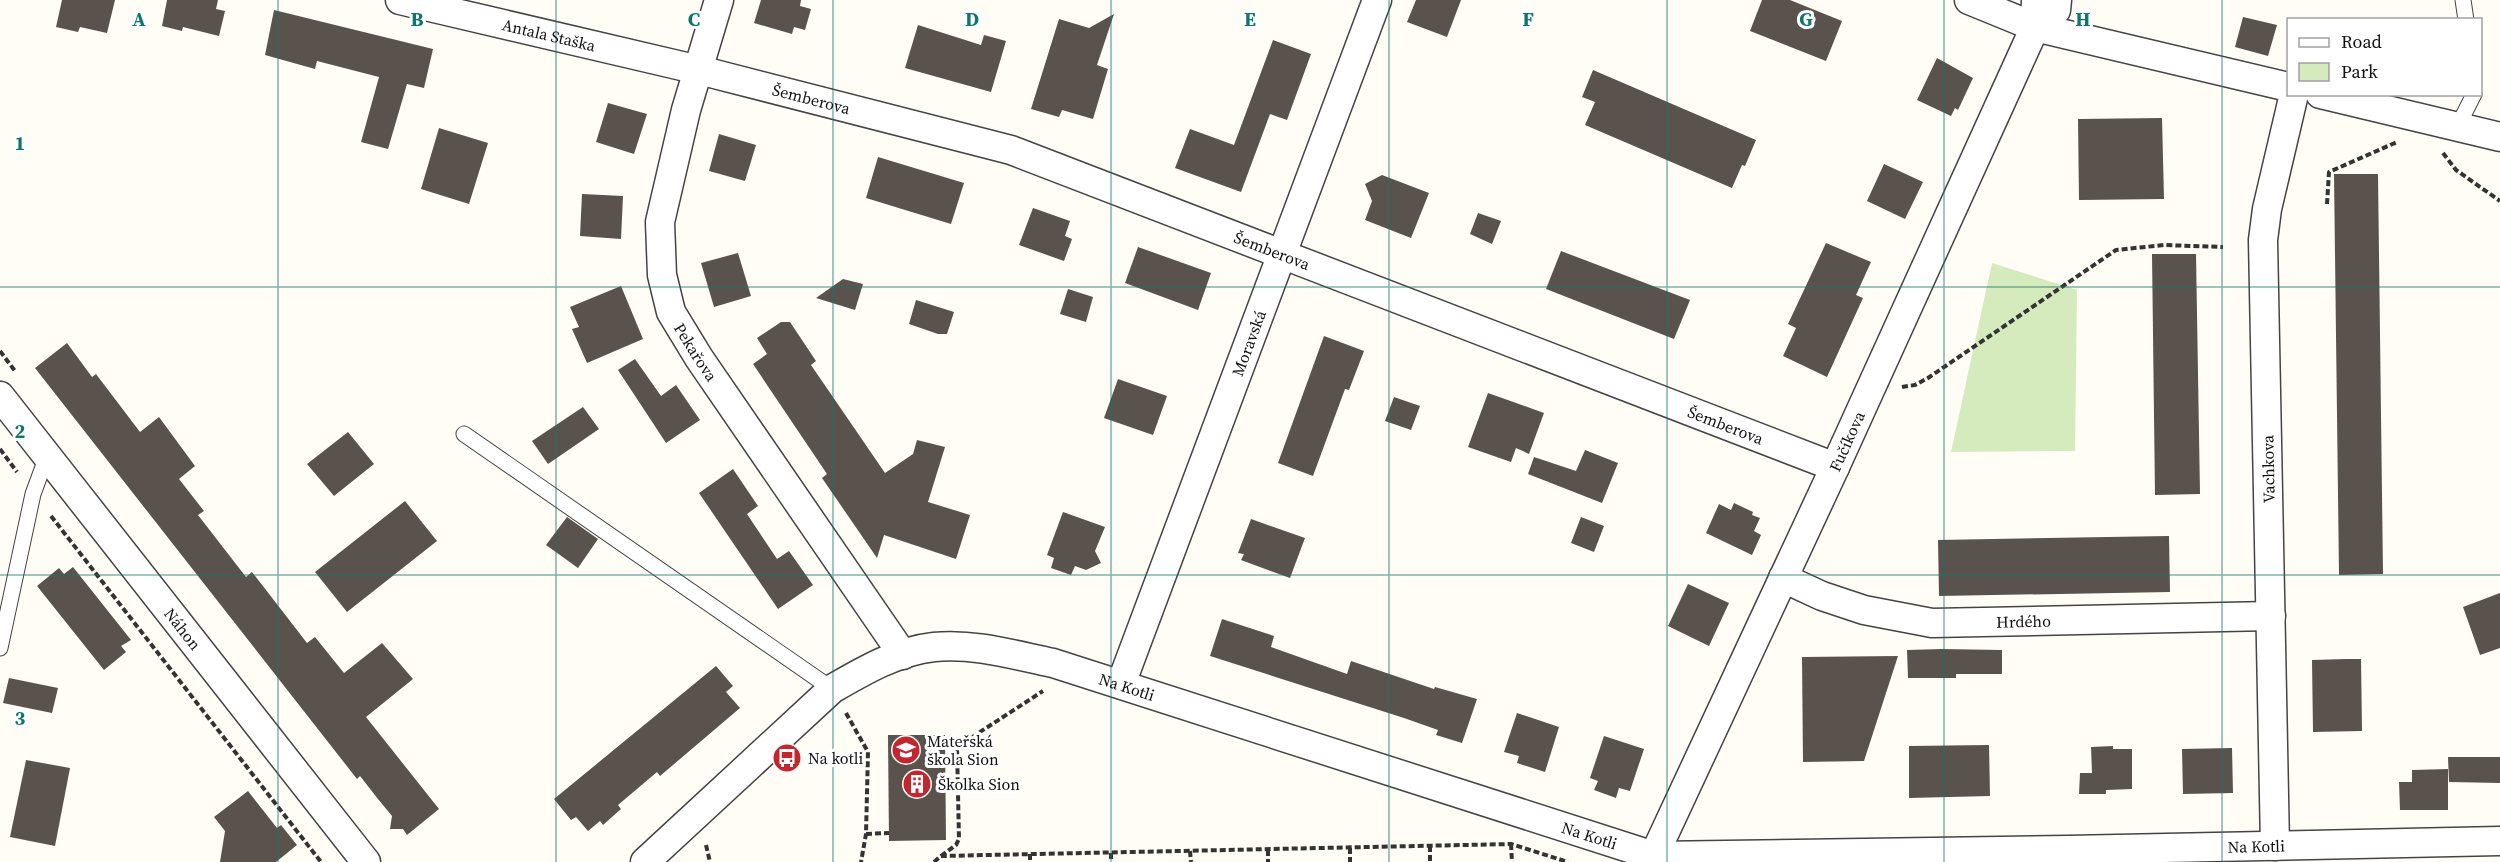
<svg xmlns="http://www.w3.org/2000/svg" width="2500" height="862" viewBox="0 0 2500 862" font-family="'Source Serif 4',serif">
<style>
.green{fill:#d5ebbd}
.building{fill:#5a524d}
.lines{fill:none;stroke-linecap:round;stroke-linejoin:round}
.lane-casing{stroke:#444;stroke-width:17}
.street-casing{stroke:#444;stroke-width:31}
.path{stroke:#333;stroke-width:4;stroke-dasharray:6 3;stroke-linecap:butt}
.lane{stroke:#fff;stroke-width:15}
.street{stroke:#fff;stroke-width:28}
.grid{fill:none;stroke:#0f766e;stroke-width:1.5;stroke-opacity:0.55}
.labels{text-anchor:middle;stroke-width:6;stroke-linejoin:round;paint-order:stroke}
.street-label{font-size:16px;fill:#111;stroke:#fff}
.poi-label{font-size:16px;fill:#111;stroke:#fff;text-anchor:start}
.grid-label{font-size:20px;text-anchor:middle;font-weight:bold;fill:#0f766e;stroke:#fff;stroke-width:6;stroke-linejoin:round;paint-order:stroke}
</style>
<rect width="100%" height="100%" fill="#fffdf5"/>
<!-- green -->
<path class="green" d="M1992,263L2077,290L2075,451L1951,452Z"/>
<!-- building -->
<g class="building">
<path d="M62,0H115L107,33L80,27L78,32L56,27Z"/>
<path d="M167,0H218L216,9L225,11L219,36L183,27L182,31L162,26Z"/>
<path d="M761,0H801L800,6L811,9L805,30L794,27L792,34L754,23Z"/>
<path d="M1416,0H1461L1447,37L1407,22Z"/>
<path d="M1762,0H1790L1842,21L1826,61L1750,31Z"/>
<path d="M274,10L433,49L424,88L407,84L388,149L361,142L379,77L317,61L315,69L265,55Z"/>
<path d="M1114,14L1097,65L1108,69L1093,119L1062,110L1059,117L1031,109L1059,19L1089,28Z"/>
<path d="M2243,17L2277,25L2268,56L2235,47Z"/>
<path d="M918,25L981,45L984,35L1006,41L991,92L905,68Z"/>
<path d="M1273,40L1311,54L1287,120L1270,114L1241,192L1175,168L1190,129L1234,145Z"/>
<path d="M1937,58L1973,78L1958,110L1955,108L1951,116L1917,100Z"/>
<path d="M1593,70L1756,140L1745,166L1742,165L1732,188L1585,125L1595,102L1582,97Z"/>
<path d="M608,103L647,114L634,154L596,142Z"/>
<path d="M2162,118L2164,199L2079,200L2078,119Z"/>
<path d="M439,128L488,143L469,204L421,189Z"/>
<path d="M719,134L756,145L745,181L709,171Z"/>
<path d="M878,157L964,183L951,224L866,198Z"/>
<path d="M1884,164L1923,182L1905,219L1867,201Z"/>
<path d="M2334,174H2378L2383,574L2339,575Z"/>
<path d="M1382,175L1429,193L1411,238L1365,220L1372,201L1365,184Z"/>
<path d="M582,194L623,196L621,239L580,236Z"/>
<path d="M1033,208L1070,221L1065,236L1072,239L1064,261L1019,245Z"/>
<path d="M1478,213L1501,221L1492,244L1470,234Z"/>
<path d="M1826,243L1871,262L1856,295L1863,298L1827,377L1783,356L1796,328L1788,324Z"/>
<path d="M1138,247L1211,273L1198,310L1125,283Z"/>
<path d="M1561,251L1690,300L1674,339L1546,289Z"/>
<path d="M738,253L751,296L714,307L701,263Z"/>
<path d="M2152,254H2196L2200,494L2155,495Z"/>
<path d="M843,279L863,284L855,310L816,298Z"/>
<path d="M621,286L643,339L587,363L572,329L579,327L570,307Z"/>
<path d="M1068,289L1093,297L1086,322L1060,314Z"/>
<path d="M916,300L954,312L947,334H938L909,324Z"/>
<path d="M781,322H790L816,361L811,365L885,473L913,454L917,440L945,447L928,502L970,515L956,559L884,535L877,558L822,478L827,474L753,364L767,354L757,338Z"/>
<path d="M1324,336L1364,351L1349,390L1345,389L1313,476L1278,463Z"/>
<path d="M67,343L92,377L96,374L140,432L159,417L195,466L179,479L204,511L198,515L246,577L252,572L307,643L315,637L344,673L382,643L413,679L366,717L439,809L407,835L403,829H390L392,816L378,799L360,776L357,779L35,368Z"/>
<path d="M635,359L661,396L676,385L700,420L666,443L618,370Z"/>
<path d="M1118,379L1167,396L1153,435L1104,418Z"/>
<path d="M1488,393L1544,413L1529,454L1516,448L1511,462L1468,447Z"/>
<path d="M1394,397L1420,406L1411,430L1385,421Z"/>
<path d="M583,407L599,429L548,464L532,441Z"/>
<path d="M348,432L374,464L334,496L307,464Z"/>
<path d="M1585,450L1618,463L1602,503L1528,474L1534,457L1576,471Z"/>
<path d="M733,469L758,506L747,514L777,559L789,551L813,585L778,609L699,493Z"/>
<path d="M405,501L437,541L347,612L315,572Z"/>
<path d="M1734,503L1753,512L1752,515L1760,518L1754,531L1761,535L1752,555L1706,533L1719,504L1731,510Z"/>
<path d="M1063,512L1105,527L1095,551L1101,563L1086,570L1075,566L1071,575L1051,568L1054,558L1047,555Z"/>
<path d="M567,517L598,539L578,568L546,545Z"/>
<path d="M1581,517L1604,526L1594,552L1571,543Z"/>
<path d="M1251,519L1305,538L1290,578L1241,560L1244,554L1238,553Z"/>
<path d="M2169,536L2170,592L1939,596L1938,540Z"/>
<path d="M73,567L131,640L121,646L126,652L104,670L37,586L59,568L64,574Z"/>
<path d="M1688,584L1729,603L1709,646L1668,626Z"/>
<path d="M2500,593V648L2480,655L2463,607Z"/>
<path d="M1222,619L1274,636L1271,647L1347,674L1351,661L1434,689L1435,687L1477,699L1462,743L1436,735L1438,730L1404,718L1210,656Z"/>
<path d="M1942,649L2002,650V674H1956V678H1908L1907,650Z"/>
<path d="M1898,656L1864,761L1803,762L1802,657Z"/>
<path d="M2346,659H2361L2362,731L2313,732L2312,660Z"/>
<path d="M716,666L733,686L726,692L740,708L660,776L657,772L618,805L621,809L603,825L600,821L588,831L576,817L571,820L554,799Z"/>
<path d="M9,678L58,688L52,713L3,703Z"/>
<path d="M1517,713L1559,727L1545,772L1517,763L1519,756L1504,752Z"/>
<path d="M888,735H945L946,840L889,841Z"/>
<path d="M1604,736L1644,749L1630,791L1619,788L1616,798L1594,790L1598,781L1590,778Z"/>
<path d="M1989,745L1990,796L1909,798V746Z"/>
<path d="M2113,746V749H2132V789L2106,790V794H2079L2080,773H2092L2091,747Z"/>
<path d="M2232,748L2233,793L2183,794L2182,749Z"/>
<path d="M2448,757H2500V783L2449,782Z"/>
<path d="M26,760L70,768L55,846L10,837Z"/>
<path d="M2448,769V810H2400L2399,782H2412V770Z"/>
<path d="M248,791L277,828L281,825L297,845L276,862H220L225,831L214,817Z"/>
</g>
<g class="lines">
<!-- lane casing -->
<g class="lane-casing">
<g id="lane">
<path d="M2463,0L2466,20"/>
<path d="M2457,128L2474,94"/>
<path d="M464,434L832,689"/>
<path d="M0,648L33,494L47,456"/>
</g>
</g>
<!-- street casing -->
<g class="street-casing">
<g id="street">
<path id="s1" d="M400,0L699,70L1011,150L1835,467"/>
<path id="s2" d="M719,0L686,110L660,222L662,275L671,312L699,358L903,655"/>
<path d="M1969,0L2035,27L2288,87"/>
<path d="M2035,27L2056,10L2057,0"/>
<path d="M2320,94L2500,137"/>
<path id="s3" d="M0,396L366,862"/>
<path id="s4" d="M1783,578L1822,596L1864,610L1932,623L2271,616"/>
<path id="s5" d="M1121,684L1377,0"/>
<path d="M2275,846L2263,240L2267,209L2294,94"/>
<path id="s6" d="M645,862L832,689C863,671 897,651 934,647C974,643 1014,655 1053,663L1654,856L2068,850L2500,841"/>
<path id="s7" d="M1651,862L1835,467L2035,27L2036,0"/>
</g>
</g>
<!-- path -->
<g class="path">
<path d="M2443,153L2456,170L2500,201"/>
<path d="M2327,204L2329,172L2397,142"/>
<path d="M0,351L15,371"/>
<path d="M1902,387L1915,385L1928,378L2116,250L2164,245L2223,247"/>
<path d="M0,449L17,472"/>
<path d="M51,516L321,862"/>
<path d="M846,713L868,752L866,834L861,862"/>
<path d="M866,834L889,833"/>
<path d="M1511,844L1512,862"/>
<path d="M706,845L710,862"/>
<path d="M1430,846V862"/>
<path d="M1350,848V862"/>
<path d="M1268,850V862"/>
<path d="M1190,851L1191,862"/>
<path d="M1111,853V862"/>
<path d="M1030,854V862"/>
<path d="M941,856L956,845L959,839L957,747L1043,691"/>
<path d="M934,862L941,856L1511,844L1568,862"/>
</g>
<!-- lane -->
<use href="#lane" class="lane"/>
<!-- street -->
<use href="#street" class="street"/>
</g>
<!-- grid -->
<path class="grid" d="M278,0V862M556,0V862M833,0V862M1111,0V862M1389,0V862M1667,0V862M1944,0V862M2222,0V862M0,287H2500M0,575H2500"/>
<!-- icons -->
<defs>
<g id="school-disc" transform="scale(1.5)"><circle r="9.5" fill="#c4262e" stroke="#fff"/><path d="M0-5L7-2L0 1L-7-2ZM-4 1L0 2.5L4 1V4Q0 6-4 4Z" fill="#fff"/></g>
<g id="bus-disc" transform="scale(1.5)"><circle r="9.5" fill="#c4262e" stroke="#fff"/><path d="M-5-6H5V4H4V6H2V4H-2V6H-4V4H-5ZM-3.5-4V0h7V-4ZM-3.5 1.2v1.5H-2V1.2ZM2 1.2v1.5H3.5V1.2Z" fill="#fff"/></g>
<g id="building-disc" transform="scale(1.5)"><circle r="9.5" fill="#c4262e" stroke="#fff"/><path d="M-4-6H4V6H1V3H-1V6H-4ZM-2.5-4.3h1.7v1.8h-1.7ZM.8-4.3h1.7v1.8H.8ZM-2.5-1h1.7V.8h-1.7ZM.8-1h1.7V.8H.8Z" fill="#fff"/></g>
</defs>
<g fill-rule="evenodd">
<use href="#school-disc" x="906" y="750"/>
<use href="#bus-disc" x="787" y="758"/>
<use href="#building-disc" x="917" y="784"/>
</g>
<g class="labels">
<!-- street labels -->
<g class="street-label">
<text dy="6" stroke="none"><textPath href="#s1" startOffset="153">Antala Staška</textPath></text>
<text dy="6" stroke="none"><textPath href="#s1" startOffset="423">Šemberova</textPath></text>
<text dy="6" stroke="none"><textPath href="#s1" startOffset="909">Šemberova</textPath></text>
<text dy="6" stroke="none"><textPath href="#s5" startOffset="364">Moravská</textPath></text>
<text dy="6" stroke="none"><textPath href="#s2" startOffset="368">Pekařova</textPath></text>
<text dy="6" stroke="none"><textPath href="#s1" startOffset="1395">Šemberova</textPath></text>
<text dy="6" stroke="none"><textPath href="#s7" startOffset="464">Fučíkova</textPath></text>
<text transform="translate(2268 469) rotate(-91)" y="6">Vachkova</text>
<text dy="6" stroke="none"><textPath href="#s4" startOffset="248">Hrdého</textPath></text>
<text dy="6" stroke="none"><textPath href="#s3" startOffset="296">Náhon</textPath></text>
<text dy="6" stroke="none"><textPath href="#s6" startOffset="564">Na Kotli</textPath></text>
<text dy="6" stroke="none"><textPath href="#s6" startOffset="1050">Na Kotli</textPath></text>
<text dy="6" stroke="none"><textPath href="#s6" startOffset="1720">Na Kotli</textPath></text>
</g>
<!-- poi labels -->
<g class="poi-label">
<text x="927" y="747">Mateřská<tspan x="927" dy="18">škola Sion</tspan></text>
<text x="808" y="764">Na kotli</text>
<text x="938" y="790">Školka Sion</text>
</g>
</g>
<g class="grid-label">
<text x="139" y="26">A</text>
<text x="417" y="26">B</text>
<text x="694" y="26">C</text>
<text x="972" y="26">D</text>
<text x="1250" y="26">E</text>
<text x="1528" y="26">F</text>
<text x="1806" y="26">G</text>
<text x="2083" y="26">H</text>
<text x="20" y="150">1</text>
<text x="20" y="438">2</text>
<text x="20" y="725">3</text>
</g>
<!-- legend -->
<rect x="2287" y="18" width="195" height="78" fill="#ffffff" stroke="#a0a0a0" stroke-width="1.5"/>
<rect x="2299" y="38" width="30" height="9" fill="#ffffff" stroke="#a0a0a0" stroke-width="1.5"/>
<text x="2341" y="48" font-size="18" fill="#111111">Road</text>
<rect x="2299" y="63" width="30" height="18" fill="#d5ebbd" stroke="#a0a0a0" stroke-width="1.5"/>
<text x="2341" y="78" font-size="18" fill="#111111">Park</text>
</svg>
